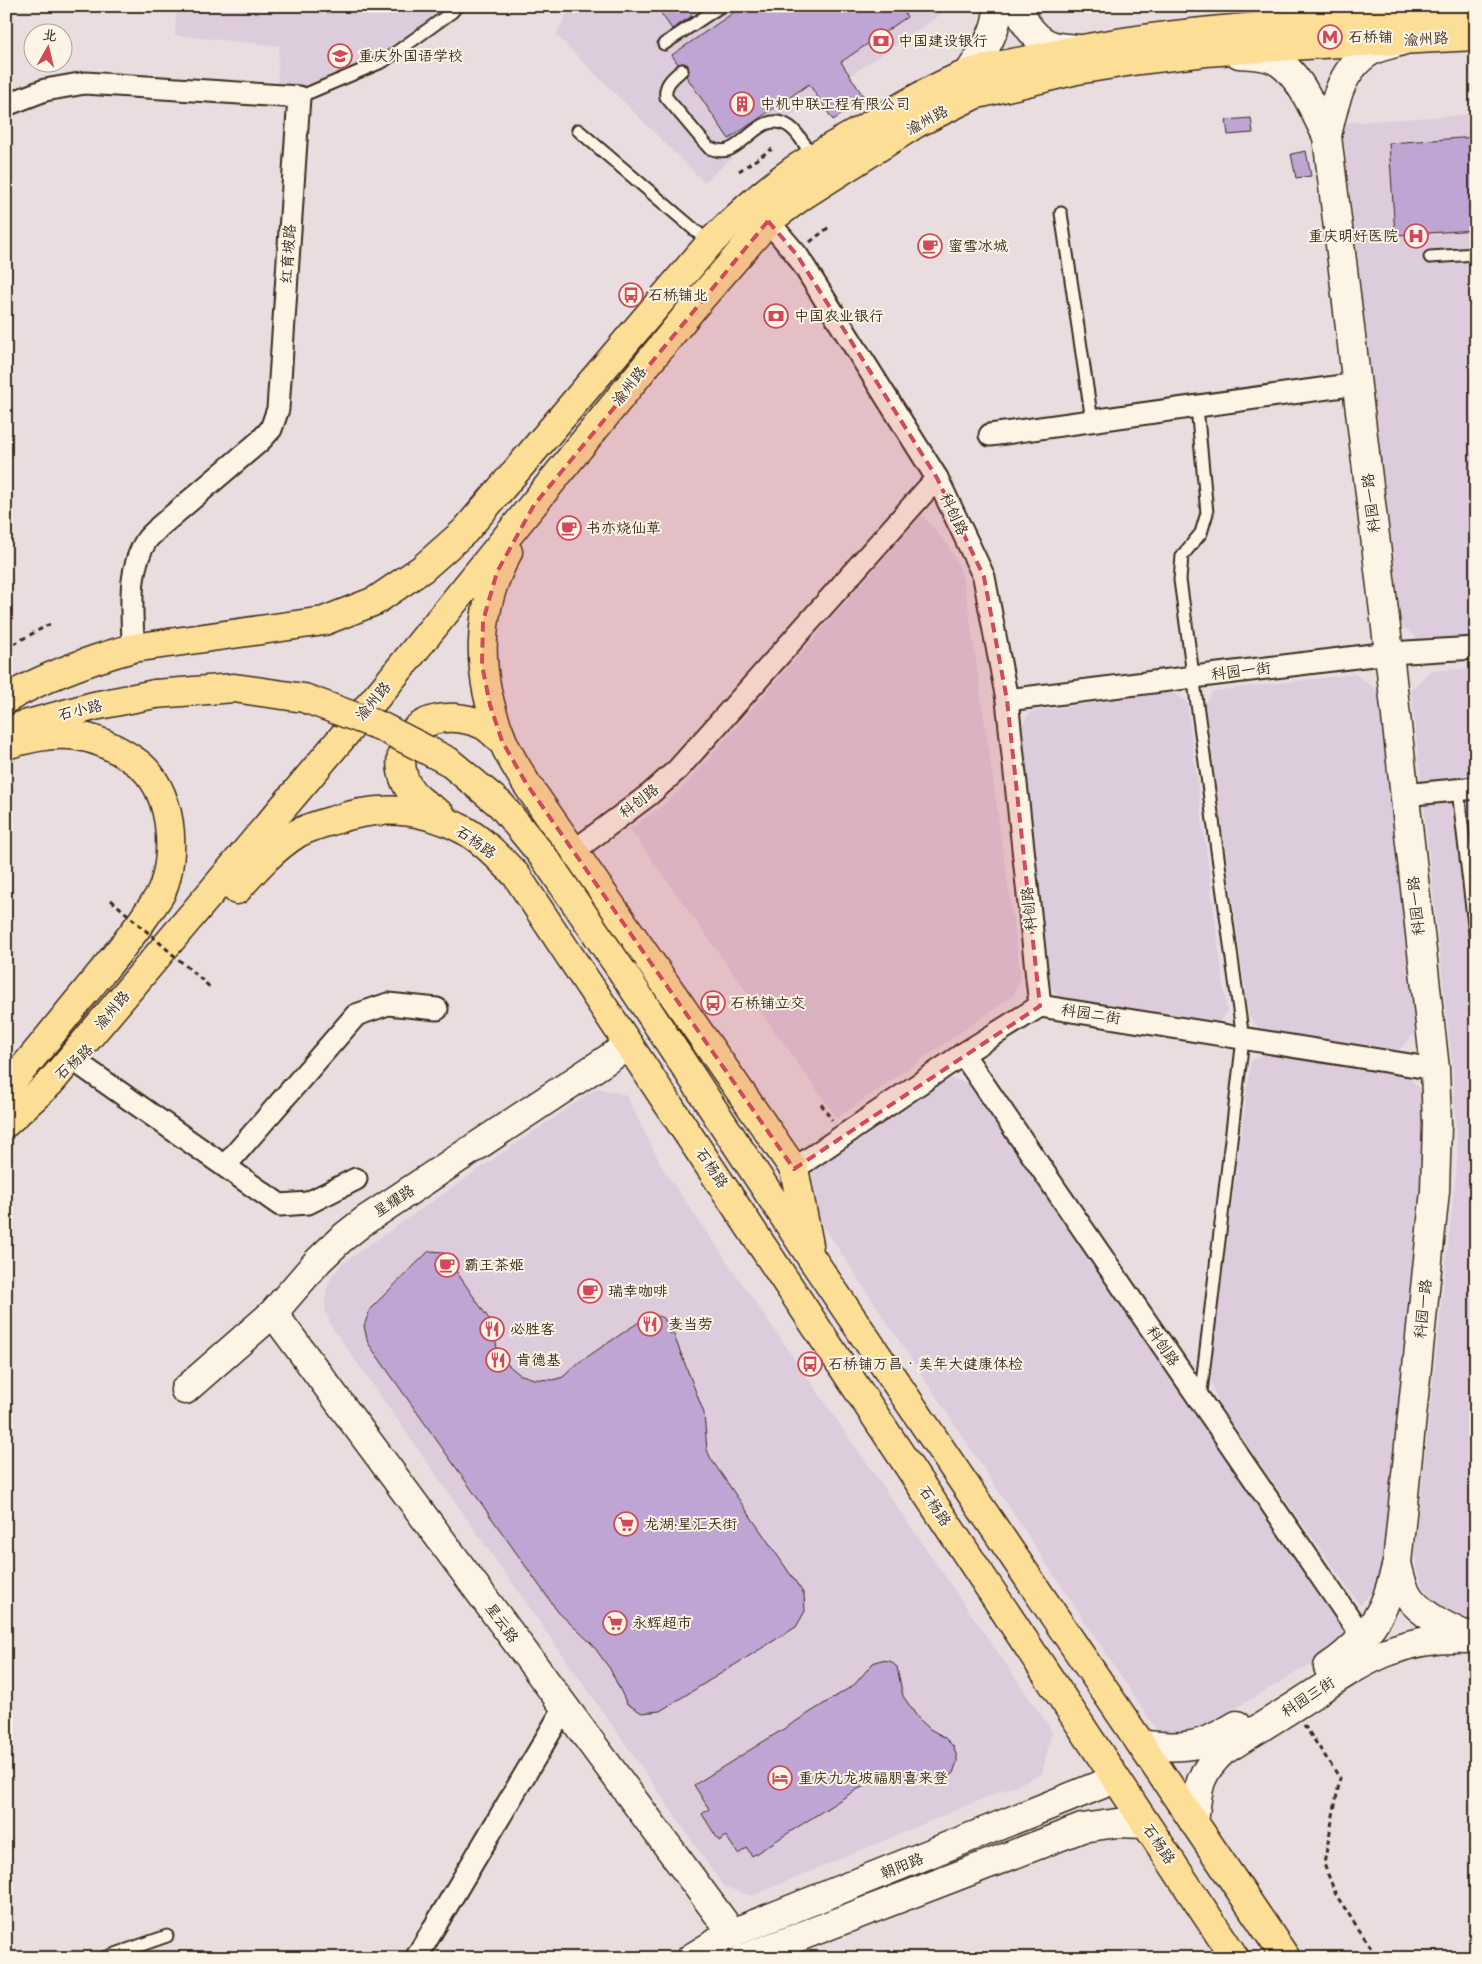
<svg xmlns="http://www.w3.org/2000/svg" width="1482" height="1964" viewBox="0 0 1482 1964" font-family="Delius,'LXGW WenKai TC',sans-serif">
<style>
.built{fill:#dcccdc}
.building{fill:#bea5d3;stroke:#3b2a1e}
.lines{fill:none;stroke-linecap:round;stroke-linejoin:round}
.lane-casing{stroke:#3b2a1e;stroke-width:15}
.street-casing{stroke:#3b2a1e;stroke-width:25}
.secondary-casing{stroke:#3b2a1e;stroke-width:31}
.primary-casing{stroke:#3b2a1e;stroke-width:31}
.path{stroke:#3b2a1e;stroke-width:3;stroke-dasharray:5 4;stroke-linecap:butt}
.lane{stroke:#fcf5e5;stroke-width:11}
.street{stroke:#fcf5e5;stroke-width:21}
.secondary{stroke:#fcf5e5;stroke-width:28}
.primary{stroke:#fdde96;stroke-width:28}
.primary-bridge-casing{stroke:#3b2a1e;stroke-width:31;stroke-linecap:butt}
.path-bridge{stroke:#3b2a1e;stroke-width:3;stroke-dasharray:5 4;stroke-linecap:butt}
.primary-bridge{stroke:#fdde96;stroke-width:28}
.marked{fill:#d1495b;fill-opacity:0.2;stroke:#d1495b;stroke-width:4;stroke-dasharray:10 6;stroke-linejoin:round}
.labels{text-anchor:middle;stroke-width:4;stroke-linejoin:round;paint-order:stroke}
.poi-label{font-size:15px;fill:#3b2a1e;stroke:#fcf5e5;text-anchor:start}
.street-label{font-size:15px;fill:#3b2a1e;stroke:#fcf5e5}
</style>
<rect width="100%" height="100%" fill="#e9dde0"/>
<filter id="ink" filterUnits="userSpaceOnUse"><feTurbulence type="fractalNoise" baseFrequency=".02" numOctaves="2"/><feDisplacementMap in="SourceGraphic" scale="10" xChannelSelector="R" yChannelSelector="G"/><feConvolveMatrix kernelMatrix="1 2 1 2 8 2 1 2 1" color-interpolation-filters="sRGB"/></filter>
<g filter="url(#ink)">
<!-- built -->
<g class="built">
<path d="M177,6H464L458,15L389,66L322,94L277,91L279,46L175,35Z"/>
<path d="M571,6H956L938,16L750,143L704,182L556,35Z"/>
<path d="M1476,114V641L1424,644L1401,625L1344,142L1345,123Z"/>
<path d="M922,515L948,545L960,569L966,592L1021,976L1013,996L837,1118L630,829L664,805L690,780Z"/>
<path d="M1476,668V1622L1458,1615L1435,1602L1423,1587L1416,1569L1415,1547L1458,1154L1453,1071L1411,690L1430,671Z"/>
<path d="M1355,674L1379,692L1416,1032L1398,1051L1261,1030L1249,1016L1205,704L1213,691Z"/>
<path d="M1172,692L1187,702L1227,1012L1218,1023L1062,999L1049,986L1021,726L1031,712Z"/>
<path d="M1264,1053L1408,1077L1424,1093L1420,1190L1384,1558L1377,1586L1360,1605L1220,1407L1209,1375L1251,1062Z"/>
<path d="M947,1078L968,1083L1345,1634L1333,1651L1185,1738L1158,1732L820,1221L811,1171Z"/>
<path d="M597,1088L626,1095L663,1169L1052,1731L1042,1774L752,1896L723,1886L636,1759L332,1327L325,1311L326,1291L332,1276L343,1263Z"/>
</g>
<!-- building -->
<g class="building">
<path d="M656,6H686L692,16L672,29Z"/>
<path d="M743,6H900L907,17L841,62L865,99L833,120L809,84L729,139L686,76L689,72L688,65L684,63L678,64L672,55Z"/>
<path d="M1251,118L1253,133L1228,135L1226,120Z"/>
<path d="M1476,137V230L1395,235L1389,143Z"/>
<path d="M1306,151L1311,176L1296,178L1291,154Z"/>
<path d="M429,1251L443,1252L493,1325L497,1349L502,1360L519,1374L534,1379L553,1380L563,1377L578,1363L651,1314L664,1318L671,1334L673,1333L704,1413L707,1450L711,1459L804,1594L805,1611L796,1627L660,1711L642,1713L627,1704L610,1669L592,1644L558,1612L368,1343L364,1326L370,1309Z"/>
<path d="M881,1660L890,1661L897,1667L903,1696L918,1718L930,1729L944,1737L953,1746L957,1757V1762L953,1773L948,1777L936,1780L896,1777L886,1778L869,1784L856,1790L752,1856L747,1848L738,1854L726,1836L719,1841L702,1814L709,1809L694,1785L846,1690L855,1684L873,1663Z"/>
</g>
<g class="lines">
<!-- lane casing -->
<g class="lane-casing">
<g id="lane">
<path d="M664,44L721,6"/>
<path d="M682,70C673,78 664,84 666,97L709,148C715,150 721,152 728,150C748,143 764,109 790,127C799,133 807,149 814,158"/>
<path d="M299,97L384,61L452,12L457,6"/>
<path d="M578,130L710,243"/>
<path d="M1061,213L1092,421"/>
<path d="M1430,257L1476,254"/>
<path d="M1197,407L1207,513L1201,533L1182,556L1180,580L1243,1039L1200,1400"/>
<path d="M1458,790L1476,942"/>
<path d="M104,1958L167,1936"/>
</g>
</g>
<!-- street casing -->
<g class="street-casing">
<g id="street">
<path d="M6,105L45,90L85,83L299,97L278,409L271,429L260,441L159,527C155,532 149,536 146,541C126,572 133,614 133,648"/>
<path d="M768,221L797,255L937,478"/>
<path d="M990,435L1357,384"/>
<path d="M1007,700L1389,653L1476,648"/>
<path d="M1404,795L1476,788"/>
<path d="M574,851L650,794L678,769L937,478L984,577L1007,700L1040,1006"/>
<path d="M963,1054L1363,1638"/>
<path d="M75,1061L280,1205L308,1203L356,1179"/>
<path d="M225,1166L356,1015L388,1004L437,1009"/>
<path d="M794,1169L963,1054L1040,1006L1435,1069"/>
<path d="M416,1958L565,1707"/>
</g>
</g>
<!-- secondary casing -->
<g class="secondary-casing">
<g id="secondary">
<path d="M1020,6C1021,23 1038,42 1054,46C1062,48 1070,48 1078,49"/>
<path d="M1402,41C1393,44 1383,46 1375,49C1341,65 1334,104 1327,136L1389,653L1435,1069L1437,1124L1435,1191L1397,1563C1399,1572 1401,1581 1405,1590C1415,1613 1452,1630 1474,1639"/>
<path d="M1239,54C1249,55 1261,55 1270,58C1298,67 1314,112 1327,136"/>
<path d="M968,74C982,53 998,32 998,6"/>
<path d="M273,1313L732,1933"/>
<path d="M185,1390L273,1313L318,1261L341,1239L364,1221L629,1045"/>
<path d="M1328,1667C1352,1652 1378,1624 1387,1597C1391,1586 1394,1574 1397,1563"/>
<path d="M1142,1745C1186,1748 1198,1749 1237,1725"/>
<path d="M1194,1823C1198,1790 1197,1775 1223,1751C1248,1735 1273,1720 1298,1704C1357,1666 1394,1636 1468,1639"/>
<path d="M691,1958L732,1933L1115,1779"/>
<path d="M744,1958L1082,1828L1117,1823L1145,1824"/>
</g>
</g>
<!-- primary casing -->
<g class="primary-casing">
<g id="primary">
<path d="M508,552C475,612 476,676 502,739C508,755 518,769 526,783L794,1169L809,1245"/>
<path d="M6,699C46,676 89,660 133,648L324,621L375,601L422,569L465,531L710,243C736,217 763,192 794,170C819,153 846,139 872,124C903,106 934,87 967,74C990,66 1020,62 1044,57C1185,25 1332,23 1476,14"/>
<path d="M21,726L94,706L155,694"/>
<path d="M6,745C57,729 91,730 135,761C173,787 178,853 161,893C157,900 151,908 146,915C127,943 105,968 83,995C57,1026 33,1058 6,1088"/>
<path d="M441,815C428,806 414,798 407,785C402,776 400,764 402,755C408,716 454,710 485,726C491,730 497,736 502,741"/>
<path d="M237,890C255,869 274,848 298,833C308,828 320,824 331,821C376,805 421,807 464,830C484,841 500,859 516,875L1235,1958"/>
<path d="M624,974L812,1259L1286,1958"/>
<path d="M6,1123L50,1083L384,688L696,304L768,221L802,196L917,123L974,95L1077,70L1139,60L1206,52L1321,44L1476,36"/>
</g>
</g>
<!-- path -->
<g class="path">
<path d="M739,171L772,149"/>
<path d="M810,242L829,227"/>
<path d="M6,648L50,624"/>
<path d="M6,780L12,791"/>
<path d="M821,1104L832,1120"/>
<path d="M1304,1725L1340,1778L1324,1864L1336,1895L1378,1958"/>
</g>
<!-- lane -->
<use href="#lane" class="lane"/>
<!-- street -->
<use href="#street" class="street"/>
<!-- secondary -->
<use href="#secondary" class="secondary"/>
<!-- primary -->
<use href="#primary" class="primary"/>
<!-- primary-bridge casing -->
<g class="primary-bridge-casing">
<path id="primary-bridge" d="M155,694L234,688L304,698L380,726L448,761L501,805L546,860L624,974"/>
</g>
<!-- path-bridge -->
<path class="path-bridge" d="M111,900L211,988"/>
<!-- primary-bridge -->
<use href="#primary-bridge" class="primary-bridge"/>
</g>
</g>
<!-- marked area -->
<path class="marked" d="M768,221L797,255L937,478L984,577L1007,700L1040,1006L794,1169L526,783L502,741L490,705L482,665L483,621L497,572L534,505Z"/>
<!-- icons -->
<defs>
<g id="metro-ring" transform="scale(1.25)"><circle r="9.5" fill="#fcf5e5" stroke="#d1495b" stroke-width="1.5"/><path d="M-5.5 5V-5H-3L0 0L3-5H5.5V5H3V-.5L0 4L-3-.5V5Z" fill="#d1495b"/></g>
<g id="bank-ring" transform="scale(1.25)"><circle r="9.5" fill="#fcf5e5" stroke="#d1495b" stroke-width="1.5"/><path d="M-6-4H6V4H-6ZM0-2.3a2.3 2.3 0 1 0 0 4.6a2.3 2.3 0 1 0 0-4.6Z" fill="#d1495b"/></g>
<g id="school-ring" transform="scale(1.25)"><circle r="9.5" fill="#fcf5e5" stroke="#d1495b" stroke-width="1.5"/><path d="M0-5L7-2L0 1L-7-2ZM-4 1L0 2.5L4 1V4Q0 6-4 4Z" fill="#d1495b"/></g>
<g id="building-ring" transform="scale(1.25)"><circle r="9.5" fill="#fcf5e5" stroke="#d1495b" stroke-width="1.5"/><path d="M-4-6H4V6H1V3H-1V6H-4ZM-2.5-4.3h1.7v1.8h-1.7ZM.8-4.3h1.7v1.8H.8ZM-2.5-1h1.7V.8h-1.7ZM.8-1h1.7V.8H.8Z" fill="#d1495b"/></g>
<g id="hospital-ring" transform="scale(1.25)"><circle r="9.5" fill="#fcf5e5" stroke="#d1495b" stroke-width="1.5"/><path d="M-5-5h3v3.5h4V-5h3V5h-3V1.5h-4V5h-3Z" fill="#d1495b"/></g>
<g id="cafe-ring" transform="scale(1.25)"><circle r="9.5" fill="#fcf5e5" stroke="#d1495b" stroke-width="1.5"/><path d="M-5.5-4.5H6V0H3Q3 3.5 0 3.5H-2.5Q-5.5 3.5-5.5 0ZM3-3.2v2h1.7v-2ZM-6 4.5H4V6H-6Z" fill="#d1495b"/></g>
<g id="bus-ring" transform="scale(1.25)"><circle r="9.5" fill="#fcf5e5" stroke="#d1495b" stroke-width="1.5"/><path d="M-5-6H5V4H4V6H2V4H-2V6H-4V4H-5ZM-3.5-4V0h7V-4ZM-3.5 1.2v1.5H-2V1.2ZM2 1.2v1.5H3.5V1.2Z" fill="#d1495b"/></g>
<g id="restaurant-ring" transform="scale(1.25)"><circle r="9.5" fill="#fcf5e5" stroke="#d1495b" stroke-width="1.5"/><path d="M-5-6h1v4h1v-4h1v4h1v-4h1v5L-1.5 .5V6h-2V.5L-5-1ZM5-6V6H3V1.5H1.5Q1.5-4 5-6Z" fill="#d1495b"/></g>
<g id="supermarket-ring" transform="scale(1.25)"><circle r="9.5" fill="#fcf5e5" stroke="#d1495b" stroke-width="1.5"/><path d="M-6-5.5h2.5l.6 2H6L4.5 2H-2.5L-4.4-4H-6ZM-1.5 3.2a1.3 1.3 0 1 0 .1 0ZM3 3.2a1.3 1.3 0 1 0 .1 0Z" fill="#d1495b"/></g>
<g id="hotel-ring" transform="scale(1.25)"><circle r="9.5" fill="#fcf5e5" stroke="#d1495b" stroke-width="1.5"/><path d="M-6-4.5h1.5V1H6V5H4.5V3h-9V5H-6ZM-4 0a1.8 1.8 0 1 1 3.6 0ZM.5 0V-2.5h3Q6-2.5 6 0Z" fill="#d1495b"/></g>
</defs>
<g fill-rule="evenodd">
<use href="#metro-ring" x="1330" y="37"/>
<use href="#bank-ring" x="881" y="41"/>
<use href="#school-ring" x="340" y="56"/>
<use href="#building-ring" x="742" y="104"/>
<use href="#hospital-ring" x="1416" y="236"/>
<use href="#cafe-ring" x="930" y="246"/>
<use href="#bus-ring" x="631" y="295"/>
<use href="#bank-ring" x="776" y="316"/>
<use href="#cafe-ring" x="569" y="528"/>
<use href="#bus-ring" x="713" y="1003"/>
<use href="#cafe-ring" x="447" y="1265"/>
<use href="#cafe-ring" x="590" y="1291"/>
<use href="#restaurant-ring" x="650" y="1324"/>
<use href="#restaurant-ring" x="492" y="1329"/>
<use href="#restaurant-ring" x="498" y="1360"/>
<use href="#bus-ring" x="810" y="1364"/>
<use href="#supermarket-ring" x="626" y="1524"/>
<use href="#supermarket-ring" x="615" y="1623"/>
<use href="#hotel-ring" x="780" y="1778"/>
</g>
<g class="labels">
<!-- poi labels -->
<g class="poi-label">
<text x="1348" y="42">石桥铺</text>
<text x="898" y="46">中国建设银行</text>
<text x="358" y="61">重庆外国语学校</text>
<text x="760" y="109">中机中联工程有限公司</text>
<text x="1398" y="241" text-anchor="end">重庆明好医院</text>
<text x="948" y="251">蜜雪冰城</text>
<text x="648" y="300">石桥铺北</text>
<text x="794" y="321">中国农业银行</text>
<text x="586" y="533">书亦烧仙草</text>
<text x="730" y="1008">石桥铺立交</text>
<text x="464" y="1270">霸王茶姬</text>
<text x="608" y="1296">瑞幸咖啡</text>
<text x="668" y="1329">麦当劳</text>
<text x="510" y="1334">必胜客</text>
<text x="516" y="1365">肯德基</text>
<text x="828" y="1369">石桥铺万昌‧美年大健康体检</text>
<text x="644" y="1529">龙湖·星汇天街</text>
<text x="632" y="1628">永辉超市</text>
<text x="798" y="1783">重庆九龙坡福朋喜来登</text>
</g>
<!-- street labels -->
<g class="street-label">
<text transform="translate(1426 39) rotate(-3)" y="5">渝州路</text>
<text transform="translate(927 120) rotate(-28)" y="5">渝州路</text>
<text transform="translate(288 254) rotate(-86)" y="5">红育坡路</text>
<text transform="translate(629 386) rotate(-51)" y="5">渝州路</text>
<text transform="translate(1371 503) rotate(-97)" y="5">科园一路</text>
<text transform="translate(954 514) rotate(65)" y="5">科创路</text>
<text transform="translate(1241 671) rotate(-7)" y="5">科园一街</text>
<text transform="translate(373 701) rotate(-50)" y="5">渝州路</text>
<text transform="translate(80 710) rotate(-13)" y="5">石小路</text>
<text transform="translate(639 801) rotate(-38)" y="5">科创路</text>
<text transform="translate(476 842) rotate(35)" y="5">石杨路</text>
<text transform="translate(1416 906) rotate(-96)" y="5">科园一路</text>
<text transform="translate(1029 909) rotate(-96)" y="5">科创路</text>
<text transform="translate(112 1010) rotate(-50)" y="5">渝州路</text>
<text transform="translate(1091 1014) rotate(9)" y="5">科园二街</text>
<text transform="translate(74 1062) rotate(-42)" y="5">石杨路</text>
<text transform="translate(712 1168) rotate(56)" y="5">石杨路</text>
<text transform="translate(394 1201) rotate(-33)" y="5">星耀路</text>
<text transform="translate(1423 1309) rotate(-84)" y="5">科园一路</text>
<text transform="translate(1163 1346) rotate(56)" y="5">科创路</text>
<text transform="translate(935 1506) rotate(57)" y="5">石杨路</text>
<text transform="translate(502 1623) rotate(54)" y="5">星云路</text>
<text transform="translate(1308 1697) rotate(-33)" y="5">科园三街</text>
<text transform="translate(1159 1844) rotate(56)" y="5">石杨路</text>
<text transform="translate(902 1866) rotate(-22)" y="5">朝阳路</text>
</g>
</g>
<!-- margin -->
<rect width="1482" height="1964" fill="none" stroke="#fcf5e5" stroke-width="25"/>
<rect x="12" y="12" width="1457" height="1939" fill="none" stroke="#3b2a1e" stroke-width="2" filter="url(#ink)"/>
<!-- north arrow -->
<g transform="translate(48 48) rotate(8)"><circle r="24" fill="#fcf5e5" stroke="#afa495"/>
<path d="M0-4L9 19L0 12L-9 19Z" fill="#d1495b"/>
<text y="-8" font-size="14" font-weight="bold" text-anchor="middle" fill="#3b2a1e">北</text>
</g>
</svg>
